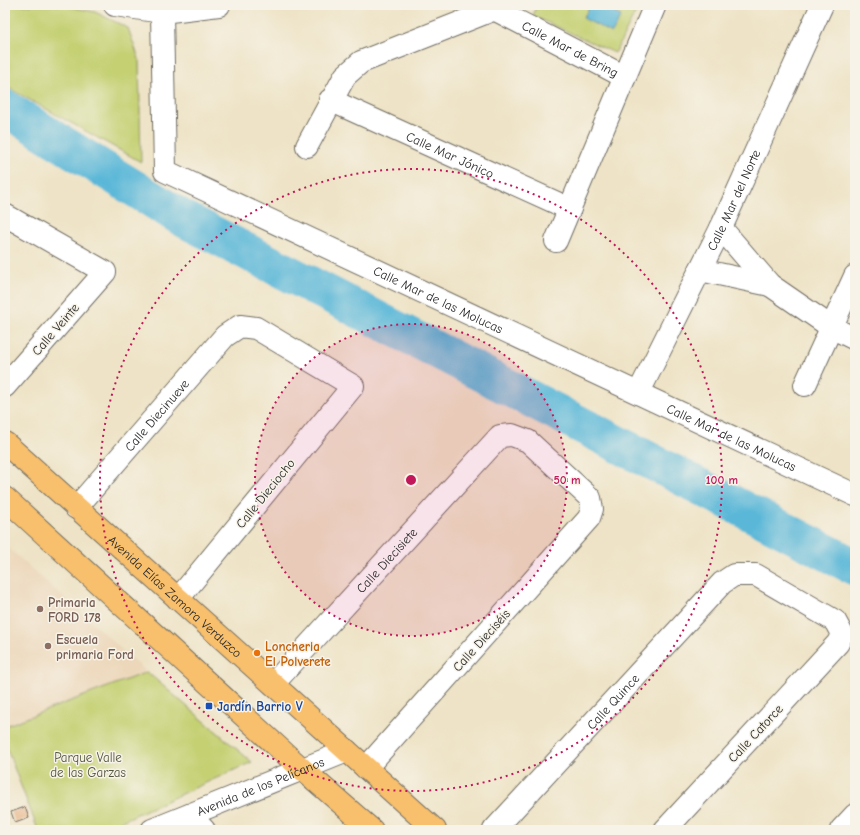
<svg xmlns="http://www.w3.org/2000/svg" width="860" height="835" viewBox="0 0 860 835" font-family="'Comic Neue',sans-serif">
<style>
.built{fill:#ecd7ba}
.green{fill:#c4d072;stroke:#787e4e}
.water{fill:#5ab7d8;stroke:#427182}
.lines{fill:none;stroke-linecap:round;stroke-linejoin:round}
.river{stroke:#5ab7d8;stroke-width:37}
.building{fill:#e4ab79}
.street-casing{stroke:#6f6b61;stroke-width:24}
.primary-casing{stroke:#6f6b61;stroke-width:24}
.street{stroke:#fff;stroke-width:22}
.primary{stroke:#f8bf6c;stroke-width:22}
.ring{fill:none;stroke:#c2185b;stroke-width:2;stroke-dasharray:2 4}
.education-dot{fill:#8d6e63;stroke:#f7f3e8;stroke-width:1.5}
.food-dot{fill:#e8710a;stroke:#f7f3e8;stroke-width:1.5}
.transit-dot{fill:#1a4fb4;stroke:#f7f3e8;stroke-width:1.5}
.labels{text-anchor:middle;stroke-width:3;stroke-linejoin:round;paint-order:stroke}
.street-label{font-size:13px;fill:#2b2b2b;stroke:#f7f3e8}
.education-label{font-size:13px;font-weight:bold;fill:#785e54;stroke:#f7f3e8;text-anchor:start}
.food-label{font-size:13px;font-weight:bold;fill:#c56008;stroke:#f7f3e8;text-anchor:start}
.transit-label{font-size:13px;font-weight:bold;fill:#164399;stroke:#f7f3e8;text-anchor:start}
.park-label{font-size:13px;fill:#51543d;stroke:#f7f3e8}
.centre{fill:#c2185b;stroke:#f7f3e8;stroke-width:2}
.ring-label{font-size:12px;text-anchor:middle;font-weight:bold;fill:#c2185b;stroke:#f7f3e8;stroke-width:3;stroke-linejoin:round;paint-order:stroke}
</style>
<rect width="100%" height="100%" fill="#f7f3e8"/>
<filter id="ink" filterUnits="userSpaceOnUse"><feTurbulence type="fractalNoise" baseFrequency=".025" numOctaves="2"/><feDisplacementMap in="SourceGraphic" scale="8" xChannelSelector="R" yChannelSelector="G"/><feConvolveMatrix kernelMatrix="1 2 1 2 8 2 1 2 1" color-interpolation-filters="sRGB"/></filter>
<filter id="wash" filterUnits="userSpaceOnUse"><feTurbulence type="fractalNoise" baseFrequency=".012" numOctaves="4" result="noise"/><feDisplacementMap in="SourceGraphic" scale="16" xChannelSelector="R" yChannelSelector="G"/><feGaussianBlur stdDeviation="0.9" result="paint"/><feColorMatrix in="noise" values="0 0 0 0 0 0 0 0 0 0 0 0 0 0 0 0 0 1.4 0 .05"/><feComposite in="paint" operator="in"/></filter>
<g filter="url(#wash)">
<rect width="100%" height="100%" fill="#eee3c6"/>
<!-- built -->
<path class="built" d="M5,545L147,672L5,726Z"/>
<!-- green -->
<g class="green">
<path d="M5,5H63L95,12L128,28L139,59L141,162L5,86Z"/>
<path d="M548,5H639L615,53L533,16L535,9Z"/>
<path d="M147,672L252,762L102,830H38L5,744V726Z"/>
</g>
<!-- water -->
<path class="water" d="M591,5H598L621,16L612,33L583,18Z"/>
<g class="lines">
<!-- river -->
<path class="river" d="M5,108L182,218L855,567"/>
</g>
<g id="blocks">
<!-- building -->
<path class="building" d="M25,807L29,818L15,823L11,812Z"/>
</g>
</g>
<g filter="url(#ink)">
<use href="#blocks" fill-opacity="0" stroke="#6f6b61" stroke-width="1"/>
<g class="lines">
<!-- street casing -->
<g class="street-casing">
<g id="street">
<path d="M115,5L162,12L219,5"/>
<path id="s1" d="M494,9L625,77"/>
<path id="s2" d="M162,12L165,171L855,495"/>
<path id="s3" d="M330,100L570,209"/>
<path d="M307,146L345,76L361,62L505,5"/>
<path d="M5,215L105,272L5,386"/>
<path d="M721,228L770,285L831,327L855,339"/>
<path d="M556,241L655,5"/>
<path d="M700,270L770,285"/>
<path d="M805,385L855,276"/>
<path id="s4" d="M639,392L721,228L822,5"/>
<path id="s5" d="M76,508L225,336L240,326L256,328L353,386L178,599"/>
<path id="s6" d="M273,684L500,436L512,435L528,441L590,498L592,509L589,518L366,768"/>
<path d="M190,815L204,830"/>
<path id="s7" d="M152,830L347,751"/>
<path id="s8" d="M494,830L722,583L734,575H756L835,621L842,634L838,643L665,830"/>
<path d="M841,830L855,815"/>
</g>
</g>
<!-- primary casing -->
<g class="primary-casing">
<g id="primary">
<path id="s9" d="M5,443L435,830"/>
<path d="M5,498L302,769L372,830"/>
</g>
</g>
<!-- street -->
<use href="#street" class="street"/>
<!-- primary -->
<use href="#primary" class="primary"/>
</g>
</g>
<!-- distance rings -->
<circle cx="411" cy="480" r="156" fill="#c2185b" fill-opacity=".12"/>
<g class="ring">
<circle cx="411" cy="480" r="156"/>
<circle cx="411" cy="480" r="311"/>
</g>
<!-- markers -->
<g class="education-dot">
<circle cx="40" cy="609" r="4"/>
<circle cx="48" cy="646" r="4"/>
</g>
<circle class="food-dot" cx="257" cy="653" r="4"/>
<rect class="transit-dot" x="205" y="702" width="8" height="8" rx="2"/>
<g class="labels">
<!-- street labels -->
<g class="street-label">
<text dy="5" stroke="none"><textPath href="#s1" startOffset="86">Calle Mar de Bring</textPath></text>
<text dy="5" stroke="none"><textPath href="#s3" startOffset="132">Calle Mar Jónico</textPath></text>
<text dy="5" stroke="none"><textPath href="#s4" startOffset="214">Calle Mar del Norte</textPath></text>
<text dy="5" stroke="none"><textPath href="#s2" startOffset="461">Calle Mar de las Molucas</textPath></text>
<text transform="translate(55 329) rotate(-49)" y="5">Calle Veinte</text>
<text dy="5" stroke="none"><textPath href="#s5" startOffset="123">Calle Diecinueve</textPath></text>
<text dy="5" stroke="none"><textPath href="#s2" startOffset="785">Calle Mar de las Molucas</textPath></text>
<text transform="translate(265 493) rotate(-51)" y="5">Calle Dieciocho</text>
<text dy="5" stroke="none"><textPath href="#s6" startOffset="168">Calle Diecisiete</textPath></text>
<text dy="5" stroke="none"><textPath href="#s9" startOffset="229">Avenida Elías Zamora Verduzco</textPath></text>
<text transform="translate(481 640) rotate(-48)" y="5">Calle Dieciséis</text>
<text dy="5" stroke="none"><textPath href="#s8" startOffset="175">Calle Quince</textPath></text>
<text transform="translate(755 733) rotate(-47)" y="5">Calle Catorce</text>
<text dy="5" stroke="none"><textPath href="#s7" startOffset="117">Avenida de los Pelícanos</textPath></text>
</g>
<!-- education labels -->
<g class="education-label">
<text x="48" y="607">Primaria<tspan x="48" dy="15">FORD 178</tspan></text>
<text x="56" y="644">Escuela<tspan x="56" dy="15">primaria Ford</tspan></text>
</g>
<!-- food labels -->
<g class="food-label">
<text x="265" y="651">Loncheria<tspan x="265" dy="15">El Polverete</tspan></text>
</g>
<!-- transit labels -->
<g class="transit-label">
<text x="217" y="711">Jardín Barrio V</text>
</g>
<!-- park labels -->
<g class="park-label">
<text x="88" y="762">Parque Valle<tspan x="88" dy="15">de las Garzas</tspan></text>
</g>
</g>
<circle cx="411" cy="480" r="6" class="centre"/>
<g class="ring-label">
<text x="567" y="484">50 m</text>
<text x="722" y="484">100 m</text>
</g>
<!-- margin -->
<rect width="860" height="835" fill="none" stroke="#f7f3e8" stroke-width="20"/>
</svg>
